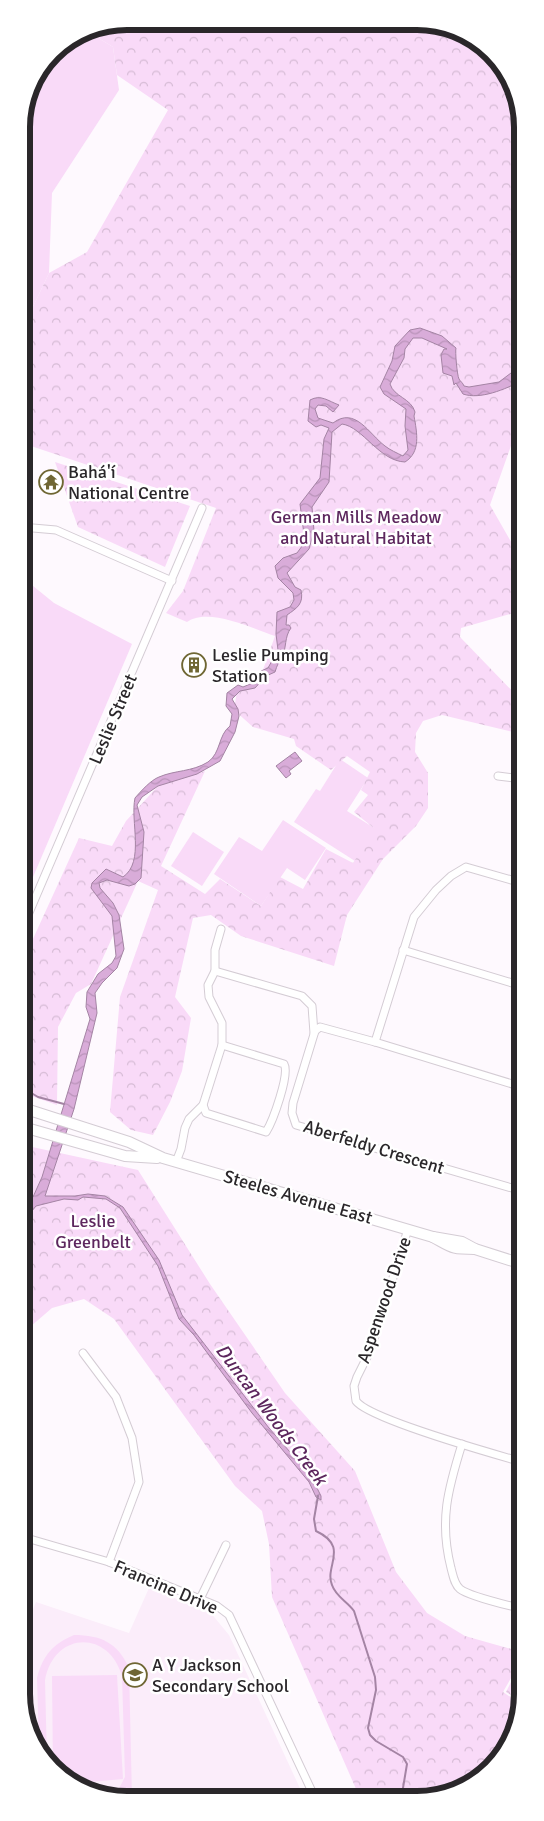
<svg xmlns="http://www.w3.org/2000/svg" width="544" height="1821" viewBox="0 0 544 1821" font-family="Signika,sans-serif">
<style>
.built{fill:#fbedfa}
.grass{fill:#f9daf8}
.forest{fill:url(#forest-crowns)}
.water{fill:url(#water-waves);stroke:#a484a4}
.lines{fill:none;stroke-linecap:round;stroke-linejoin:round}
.stream{stroke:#a484a4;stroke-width:2}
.minor-casing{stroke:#d4ccd4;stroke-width:9}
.secondary-casing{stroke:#d4ccd4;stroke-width:12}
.minor{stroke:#fff;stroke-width:7}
.secondary{stroke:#fff;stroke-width:10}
.labels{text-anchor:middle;stroke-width:5;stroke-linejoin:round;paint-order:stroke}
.poi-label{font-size:18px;fill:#2a272a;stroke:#fff;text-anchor:start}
.park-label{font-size:18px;fill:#5d275e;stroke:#fff}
.street-label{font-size:18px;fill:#2a272a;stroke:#fff}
.water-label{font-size:19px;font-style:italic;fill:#5c265d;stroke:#fff}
.rim{fill:none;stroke:#2a272a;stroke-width:6}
</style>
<defs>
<pattern id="forest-crowns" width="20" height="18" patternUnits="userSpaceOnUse" patternTransform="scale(1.25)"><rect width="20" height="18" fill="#f9daf8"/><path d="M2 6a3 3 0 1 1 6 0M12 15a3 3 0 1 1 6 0" fill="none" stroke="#d6bbd5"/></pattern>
<pattern id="water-waves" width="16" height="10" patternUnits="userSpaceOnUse" patternTransform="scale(1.25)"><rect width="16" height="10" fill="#d9acd9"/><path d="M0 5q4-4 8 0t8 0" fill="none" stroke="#ba94ba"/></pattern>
</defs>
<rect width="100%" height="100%" fill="#fef9fe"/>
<!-- built -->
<path class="built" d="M149,1588L210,1612L229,1635L304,1797L106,1798L52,1769L23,1715V1634L36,1602L129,1633Z"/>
<!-- grass -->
<g class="grass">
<path d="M85,30L113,47L119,90L52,193L49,273L22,330L21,120L29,86L52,52Z"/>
<path d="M22,577L54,603L132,644L22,903Z"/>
<path d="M340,759L368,778L347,811L376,829L355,861L294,822L316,789L320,791Z"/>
<path d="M283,820L326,848L305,880L287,868L261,906L214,874L239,837L262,851Z"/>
<path d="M193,832L224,852L202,886L171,866Z"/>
<path d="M74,1635C101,1635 118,1643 129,1668L132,1798H114L125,1777L122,1676C108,1629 54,1632 45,1680L47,1760L39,1745L37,1678C43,1655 53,1644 74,1635Z"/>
<path d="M117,1675L123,1779L79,1783L53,1769L52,1676Z"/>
</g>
<!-- forest -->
<g class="forest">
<path d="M127,21L438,23L492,52L521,106V434L513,440L490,505L518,554H521V611L461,628L460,637L521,700V734L442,715L423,721L416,733L415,752L428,773V808L416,826L383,859L347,915L334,966L241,936L211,915L193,918L175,997L191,1018L182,1071L170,1102L153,1135L131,1130L110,1112L120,997L158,890L138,881L91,984L76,993L58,1027L57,1105L23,1093L22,963L79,838L112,846L126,821L158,786L205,771L161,866L205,894L220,879L261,906L280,877L303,889L326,849L353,863L375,829L354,812L368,795L361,790L370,772L347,756L331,770L296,746L294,739L253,727L234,710L237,691L258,684L275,636C252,628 208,607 187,622L166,613L183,591L216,508L22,443V330L49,273L87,252L168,110L117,75L113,47L85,30Z"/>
<path d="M55,462L190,506L165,567L78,527Z"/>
<path d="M23,1145L138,1170L210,1284L285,1393L355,1471L396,1572L427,1613L465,1636L522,1652V1659L503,1692L521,1704L496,1764L438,1798H360L272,1597L269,1544L262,1511L235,1486L114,1319L84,1299L52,1308L23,1333Z"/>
<path d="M522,1660L523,1671L515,1683L523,1688L522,1702L506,1692Z"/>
</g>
<!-- water -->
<g class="water">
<path d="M420,328L442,336L456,348C455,351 457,375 459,379C460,381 463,383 464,386L469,387L499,382L511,373L521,369V381C506,389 480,400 463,394L456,383L454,385L452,376L443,373L441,355L444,349H447L422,338H413L405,349L404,358L390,384C394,397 411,398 415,412L414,416C417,433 421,452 405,462C379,461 363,427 342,424L332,432L329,482L312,507L314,531L309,549L287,573L295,587L301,590C304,604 297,608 287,615L286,625H289L291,628C284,637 287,648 282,656C279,662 277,665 275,672L266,676L255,688L240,691L232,699L238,709L239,716L235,732L220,761L197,774L158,786L142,797L137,805L144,832L141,878L135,884L129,886L107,880L99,883L100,888L113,903L119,915L124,949L117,968L102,983L95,993L97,1013L74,1109L45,1196H75L88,1194L105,1196L123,1207L159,1260L182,1315L269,1428L311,1476L321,1496V1500L316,1497L309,1482L252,1413L194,1335L179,1319L158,1266L120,1208L106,1199L83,1197L78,1200L64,1199L36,1206L23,1222V1208L33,1197L42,1177L90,1019L86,1007L87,992L98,974L112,963L116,956L112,916L91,888L92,883L106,869L123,877C145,862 130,821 135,798C141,791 151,780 159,777C175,770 192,772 208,762C221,753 218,735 230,726L232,714L226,706L227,693L238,685L243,687L255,682L261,671L268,668L278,650L276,634L277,612L290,607L294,600L293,593L278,578L275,566L283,558L297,553L305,542L300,504L320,478L324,439L329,428L321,425L316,427L308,421L310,400C321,394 328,401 339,405L333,412L326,406L318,405L315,409L318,418L333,423C355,406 369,434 385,446C390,450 397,453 403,456L408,450L405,426L406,409L384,394L380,387L392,361L395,346L410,330Z"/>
<path d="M295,752L302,761L289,771L291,774L286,778L276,766Z"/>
</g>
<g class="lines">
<!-- stream -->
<g class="stream">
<path d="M23,1088L38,1097L64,1104"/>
<path d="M318,1496L314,1519L316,1531C350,1547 324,1566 332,1585C336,1597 347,1601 354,1611L375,1677L376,1690L368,1728L370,1735L376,1741L403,1757L407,1764L402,1794L405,1798"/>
</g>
<!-- minor casing -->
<g class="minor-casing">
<g id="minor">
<path d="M33,528L56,530L172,581"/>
<path d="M498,776L522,779"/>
<path d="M22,929L202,508"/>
<path d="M403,950L522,986"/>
<path d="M215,971L302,996L312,1006L314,1033"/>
<path d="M375,1042L414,917L436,890L451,876L466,867L522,883"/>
<path d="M522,1087L375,1042L320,1027L315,1031L293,1103L292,1113L296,1125L522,1191"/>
<path d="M203,1105L206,1113L266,1132C273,1121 290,1074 284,1064L222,1045"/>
<path d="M176,1162L181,1149L185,1128L189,1119L203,1105L222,1045V1023L209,997L208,985L215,971V950L221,929"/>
<path d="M408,1229L371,1349L357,1377L354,1386L356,1401C369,1419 494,1454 522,1462"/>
<path d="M83,1353L116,1397L132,1438L139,1482L109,1562"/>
<path d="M462,1444C448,1489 439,1521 451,1568C453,1575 454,1584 460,1589C470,1597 508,1605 522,1609"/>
<path d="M23,1537L109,1562L217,1606L229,1615L315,1798"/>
<path d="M200,1599L226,1545"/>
</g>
</g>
<!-- secondary casing -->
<g class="secondary-casing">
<g id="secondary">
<path d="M23,1108L129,1142L163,1158L433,1237L462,1242L475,1249L522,1264"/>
<path d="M23,1127L125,1156L157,1158"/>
<path d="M433,1237C453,1248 451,1249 475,1249"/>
</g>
</g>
<!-- minor -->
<use href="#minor" class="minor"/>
<!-- secondary -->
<use href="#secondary" class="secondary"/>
</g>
<!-- icons -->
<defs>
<g id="temple-ring" transform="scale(1.25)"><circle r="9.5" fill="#fff" stroke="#6f6633" stroke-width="1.5"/><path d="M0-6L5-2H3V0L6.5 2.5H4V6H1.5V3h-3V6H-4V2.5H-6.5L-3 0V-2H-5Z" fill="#6f6633"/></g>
<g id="building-ring" transform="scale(1.25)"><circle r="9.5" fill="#fff" stroke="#6f6633" stroke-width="1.5"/><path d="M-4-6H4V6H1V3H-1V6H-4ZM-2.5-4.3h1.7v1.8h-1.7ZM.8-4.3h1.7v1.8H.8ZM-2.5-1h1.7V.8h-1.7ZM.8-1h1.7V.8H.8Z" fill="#6f6633"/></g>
<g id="school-ring" transform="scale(1.25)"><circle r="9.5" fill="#fff" stroke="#6f6633" stroke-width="1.5"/><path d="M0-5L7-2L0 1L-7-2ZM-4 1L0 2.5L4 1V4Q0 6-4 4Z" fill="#6f6633"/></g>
</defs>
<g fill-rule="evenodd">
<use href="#temple-ring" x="51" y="482"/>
<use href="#building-ring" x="194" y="665"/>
<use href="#school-ring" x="135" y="1675"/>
</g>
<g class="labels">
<!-- poi labels -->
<g class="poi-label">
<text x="68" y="478">Bahá'í<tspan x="68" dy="21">National Centre</tspan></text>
<text x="212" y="661">Leslie Pumping<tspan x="212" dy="21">Station</tspan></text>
<text x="152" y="1671">A Y Jackson<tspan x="152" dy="21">Secondary School</tspan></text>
</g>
<!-- park labels -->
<g class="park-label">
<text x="356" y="523">German Mills Meadow<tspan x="356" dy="21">and Natural Habitat</tspan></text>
<text x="93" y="1227">Leslie<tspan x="93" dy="21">Greenbelt</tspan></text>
</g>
<!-- street labels -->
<g class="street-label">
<text transform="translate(113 719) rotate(-67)" y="6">Leslie Street</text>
<text transform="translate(374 1147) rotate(17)" y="6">Aberfeldy Crescent</text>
<text transform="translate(298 1197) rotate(16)" y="6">Steeles Avenue East</text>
<text transform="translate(384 1300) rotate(-71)" y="6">Aspenwood Drive</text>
<text transform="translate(166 1587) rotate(23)" y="6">Francine Drive</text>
</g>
<!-- water labels -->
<g class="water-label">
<text transform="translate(272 1414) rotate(53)" y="7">Duncan Woods Creek</text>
</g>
</g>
<!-- crop -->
<path d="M0 0H544V1821H0ZM127 30H417A97 97 0 0 1 514 127V1694A97 97 0 0 1 417 1791H127A97 97 0 0 1 30 1694V127A97 97 0 0 1 127 30Z" fill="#fff" fill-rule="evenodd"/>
<path class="rim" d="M127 30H417A97 97 0 0 1 514 127V1694A97 97 0 0 1 417 1791H127A97 97 0 0 1 30 1694V127A97 97 0 0 1 127 30Z"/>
</svg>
